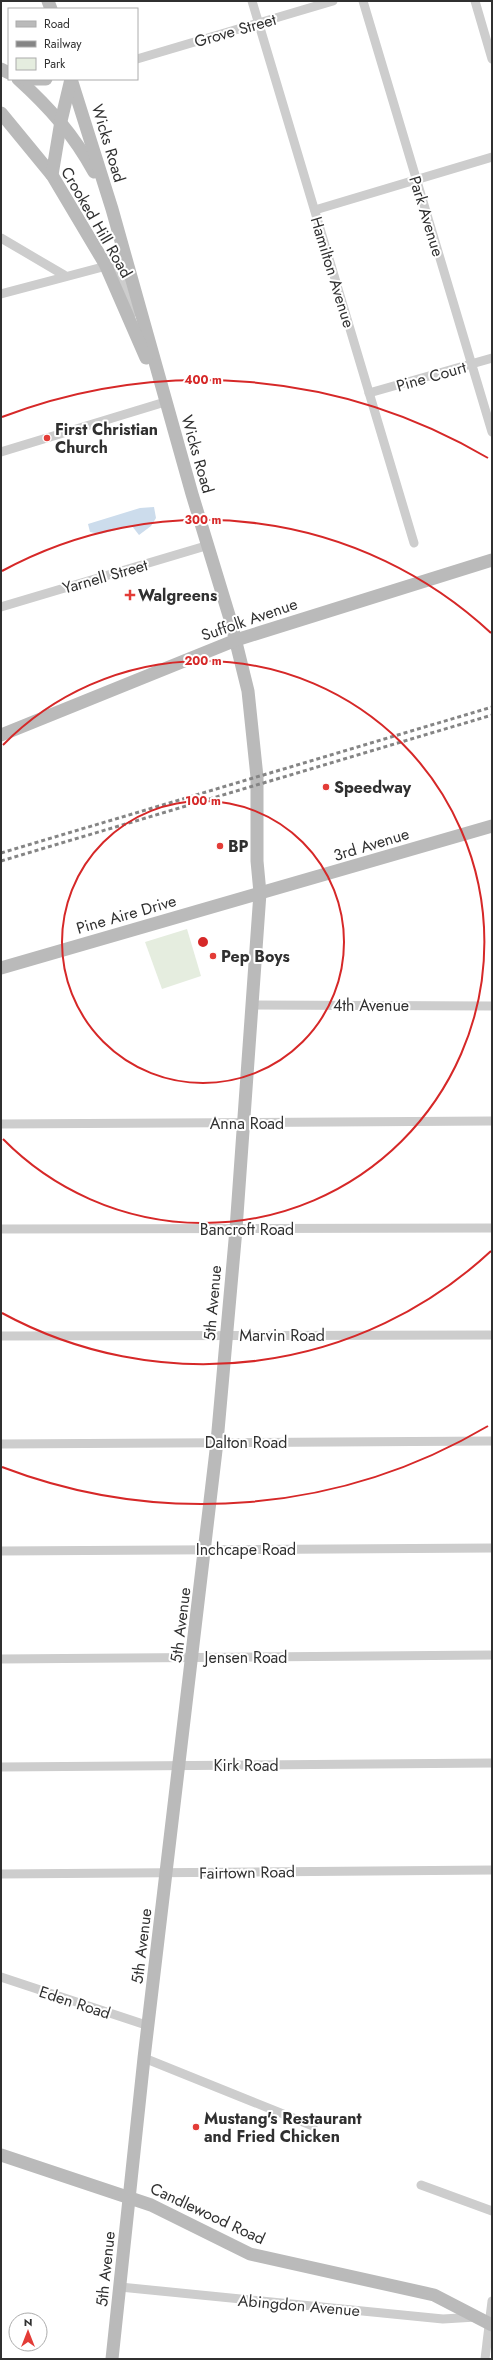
<svg xmlns="http://www.w3.org/2000/svg" width="493" height="2360" viewBox="0 0 493 2360" font-family="Jost,sans-serif">
<style>
.green{fill:#e5eddf}
.water{fill:#ccdcec}
.lines{fill:none;stroke-linecap:round;stroke-linejoin:round}
.street{stroke:#cdcdcd;stroke-width:9}
.secondary{stroke:#bababa;stroke-width:13}
.rail{stroke:#858585;stroke-width:3;stroke-dasharray:4 3;stroke-linecap:butt}
.ring{fill:none;stroke:#d62828;stroke-width:2}
.poi-dot{fill:#e33c37;stroke:#fff;stroke-width:1.5}
.labels{text-anchor:middle;stroke-width:4;stroke-linejoin:round;paint-order:stroke}
.street-label{font-size:16px;fill:#303030;stroke:#fff}
.poi-label{font-size:16px;font-weight:bold;fill:#303030;stroke:#fff;text-anchor:start}
.centre{fill:#d62828;stroke:#fff;stroke-width:2}
.ring-label{font-size:12px;text-anchor:middle;font-weight:bold;fill:#d62828;stroke:#fff;stroke-width:4;stroke-linejoin:round;paint-order:stroke}
</style>
<rect width="100%" height="100%" fill="#fff"/>
<!-- green -->
<path class="green" d="M187,929L201,976L162,989L145,942Z"/>
<!-- water -->
<path class="water" d="M154,507L156,518L151,526L139,535L132,526L100,534L90,532L88,524L140,508Z"/>
<g class="lines">
<!-- street -->
<g class="street">
<path d="M252,1L414,543"/>
<path d="M363,1L492,432"/>
<path d="M475,1L492,59"/>
<path d="M137,59L333,1"/>
<path d="M315,210L492,157"/>
<path d="M1,238L64,275"/>
<path d="M1,294L114,264L136,312"/>
<path d="M369,393L492,358"/>
<path d="M1,452L165,402"/>
<path d="M1,607L209,545"/>
<path d="M251,1005L492,1006"/>
<path d="M1,1124L492,1121"/>
<path d="M1,1229L492,1228"/>
<path d="M1,1336L492,1335"/>
<path d="M1,1444L492,1441"/>
<path d="M1,1551L492,1548"/>
<path d="M1,1659L492,1655"/>
<path d="M1,1767L492,1763"/>
<path d="M1,1874L492,1870"/>
<path d="M1,1977L149,2026"/>
<path d="M144,2058L313,2126"/>
<path d="M421,2185L492,2211"/>
<path d="M120,2287L443,2319L476,2317"/>
<path d="M485,2359L492,2301"/>
</g>
<!-- secondary -->
<g class="secondary">
<path d="M48,1L51,9"/>
<path d="M1,69L9,73"/>
<path d="M18,79C49,107 74,135 94,172"/>
<path d="M25,79H46"/>
<path d="M71,79L112,209L192,494L231,622L248,691L257,777V861L260,893L236,1229L217,1442L144,2058L112,2359"/>
<path d="M1,113L52,175L105,264L146,358"/>
<path d="M52,175L61,121L71,79"/>
<path d="M1,735L236,640L492,560"/>
<path d="M1,968L492,826"/>
<path d="M1,2155L151,2205L250,2254L434,2295L492,2325"/>
</g>
<!-- rail -->
<g class="rail">
<path d="M1,853L492,707"/>
<path d="M1,861L492,715"/>
</g>
</g>
<!-- distance rings -->
<g class="ring">
<circle cx="203" cy="942" r="141"/>
<path d="M3 745A281 281 0 1 1 3 1139"/>
<path d="M491 1251A422 422 0 0 1 2 1313M2 571A422 422 0 0 1 491 633"/>
<path d="M488 1426A562 562 0 0 1 2 1467M2 417A562 562 0 0 1 488 458"/>
</g>
<!-- markers -->
<g class="poi-dot">
<circle cx="47" cy="438" r="4"/>
<path d="M128 589h4v4h4v4h-4v4h-4v-4h-4v-4h4z"/>
<circle cx="326" cy="787" r="4"/>
<circle cx="220" cy="846" r="4"/>
<circle cx="213" cy="956" r="4"/>
<circle cx="196" cy="2127" r="4"/>
</g>
<g class="labels">
<!-- street labels -->
<g class="street-label">
<text transform="translate(235 30) rotate(-16)" y="6">Grove Street</text>
<text transform="translate(109 143) rotate(73)" y="6">Wicks Road</text>
<text transform="translate(427 216) rotate(73)" y="6">Park Avenue</text>
<text transform="translate(97 222) rotate(60)" y="6">Crooked Hill Road</text>
<text transform="translate(333 272) rotate(73)" y="6">Hamilton Avenue</text>
<text transform="translate(431 376) rotate(-16)" y="6">Pine Court</text>
<text transform="translate(198 454) rotate(74)" y="6">Wicks Road</text>
<text transform="translate(105 576) rotate(-16)" y="6">Yarnell Street</text>
<text transform="translate(249 619) rotate(-19)" y="6">Suffolk Avenue</text>
<text transform="translate(371 844) rotate(-17)" y="6">3rd Avenue</text>
<text transform="translate(126 914) rotate(-16)" y="6">Pine Aire Drive</text>
<text x="371" y="1011">4th Avenue</text>
<text x="247" y="1129">Anna Road</text>
<text x="247" y="1235">Bancroft Road</text>
<text transform="translate(212 1303) rotate(-85)" y="6">5th Avenue</text>
<text x="282" y="1341">Marvin Road</text>
<text x="246" y="1448">Dalton Road</text>
<text x="246" y="1555">Inchcape Road</text>
<text transform="translate(180 1625) rotate(-83)" y="6">5th Avenue</text>
<text x="246" y="1663">Jensen Road</text>
<text x="246" y="1771">Kirk Road</text>
<text transform="translate(247 1872) rotate(-1)" y="6">Fairtown Road</text>
<text transform="translate(141 1946) rotate(-83)" y="6">5th Avenue</text>
<text transform="translate(75 2002) rotate(18)" y="6">Eden Road</text>
<text transform="translate(208 2213) rotate(25)" y="6">Candlewood Road</text>
<text transform="translate(105 2269) rotate(-84)" y="6">5th Avenue</text>
<text transform="translate(299 2305) rotate(5)" y="6">Abingdon Avenue</text>
</g>
<!-- poi labels -->
<g class="poi-label">
<text x="55" y="435">First Christian<tspan x="55" dy="18">Church</tspan></text>
<text x="138" y="601">Walgreens</text>
<text x="334" y="793">Speedway</text>
<text x="228" y="852">BP</text>
<text x="221" y="962">Pep Boys</text>
<text x="204" y="2124">Mustang's Restaurant<tspan x="204" dy="18">and Fried Chicken</tspan></text>
</g>
</g>
<circle cx="203" cy="942" r="6" class="centre"/>
<g class="ring-label">
<text x="203" y="384">400 m</text>
<text x="203" y="524">300 m</text>
<text x="203" y="665">200 m</text>
<text x="203" y="805">100 m</text>
</g>
<!-- border -->
<rect width="493" height="2360" fill="none" stroke="#303030" stroke-width="4"/>
<!-- legend -->
<rect x="8" y="8" width="130" height="72" fill="#ffffff" stroke="#acacac"/>
<rect x="16" y="21" width="20" height="6" fill="#bababa" stroke="#acacac"/>
<text x="44" y="28" font-size="12" fill="#303030">Road</text>
<rect x="16" y="41" width="20" height="6" fill="#858585" stroke="#acacac"/>
<text x="44" y="48" font-size="12" fill="#303030">Railway</text>
<rect x="16" y="58" width="20" height="12" fill="#e5eddf" stroke="#acacac"/>
<text x="44" y="68" font-size="12" fill="#303030">Park</text>
<!-- north arrow -->
<g transform="translate(28 2332)"><circle r="19" fill="#ffffff" stroke="#acacac"/>
<path d="M0-3L7 15L0 10L-7 15Z" fill="#e33c37"/>
<text y="-6" font-size="11" font-weight="bold" text-anchor="middle" fill="#303030">N</text>
</g>
</svg>
